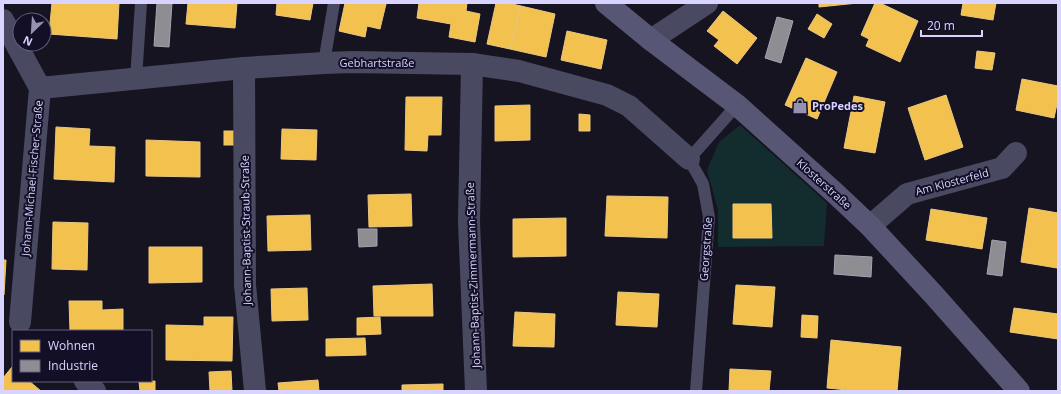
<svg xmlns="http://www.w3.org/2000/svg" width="1061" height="394" viewBox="0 0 1061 394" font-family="'Open Sans',sans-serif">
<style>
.green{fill:#132c2d}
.homes{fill:#f2c14e;stroke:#eac783}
.industry{fill:#8d8d92;stroke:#a4a2b3}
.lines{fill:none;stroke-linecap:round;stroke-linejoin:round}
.lane{stroke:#4a4962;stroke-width:12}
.street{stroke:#4a4962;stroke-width:22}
.secondary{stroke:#575674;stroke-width:22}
.labels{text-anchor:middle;stroke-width:4;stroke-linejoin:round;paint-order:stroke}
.street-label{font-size:11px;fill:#d9d4ff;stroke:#130f26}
.poi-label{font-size:11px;font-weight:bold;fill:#d9d4ff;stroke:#130f26;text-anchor:start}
</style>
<rect width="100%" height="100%" fill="#161421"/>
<!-- green -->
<path class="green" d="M740,125L827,203L824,246L718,247V210L707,170L719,142Z"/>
<!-- homes -->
<g class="homes">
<path d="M52,3H119L117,39L49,34Z"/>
<path d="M188,3H237L235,28L186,24Z"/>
<path d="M277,3H313L310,20L276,15Z"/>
<path d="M345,3H380L386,4L380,29L367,26L365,37L339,31Z"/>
<path d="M419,3H467L466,11L480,14L475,42L449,37L451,24L417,18Z"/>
<path d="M496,3H508L521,6L510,49L487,44Z"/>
<path d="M819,3H858L819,7Z"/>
<path d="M875,3H880L918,21L900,62L866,46L869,39L861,35Z"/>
<path d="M963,3H996L993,20L961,15Z"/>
<path d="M521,6L555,14L546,57L510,49Z"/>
<path d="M723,11L757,38L737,64L714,46L719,40L707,31Z"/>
<path d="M817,14L832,24L824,38L808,29Z"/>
<path d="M567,31L607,40L601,69L561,60Z"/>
<path d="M977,51L995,53L992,70L975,68Z"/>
<path d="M806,58L837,72L817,119L785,105Z"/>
<path d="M1022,79L1058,86V99L1054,118L1016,110Z"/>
<path d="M946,95L963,147L925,160L908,108Z"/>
<path d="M854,96L885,102L875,153L844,148Z"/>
<path d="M406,97H442L441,135H428L427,151L405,150Z"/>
<path d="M530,105V140L495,141V106Z"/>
<path d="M579,114L590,115V131H579Z"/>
<path d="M56,127L90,129L89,146L115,147L114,182L54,179Z"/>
<path d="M282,129L317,130L316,160L281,159Z"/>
<rect x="224" y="131" width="11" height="14"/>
<path d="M146,140L200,142V177L146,176Z"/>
<path d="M411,194L412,226L369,227L368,195Z"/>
<path d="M607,196L668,197L667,238L605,236Z"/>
<path d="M733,204H771L772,238H733Z"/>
<path d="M1029,208L1058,213V258L1057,268L1021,262Z"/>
<path d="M931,209L987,218L982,249L926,240Z"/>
<path d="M310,215L311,250L268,251L267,216Z"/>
<path d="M566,218V256L513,257V219Z"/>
<path d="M53,222L88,223L87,270L52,269Z"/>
<path d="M149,247H202V282L149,283Z"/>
<path d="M3,260H6L4,295H3Z"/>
<path d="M432,284L433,316H374L373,286Z"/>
<path d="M736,285L775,287L772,327L733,324Z"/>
<path d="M307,288L308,320L272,321L271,289Z"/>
<path d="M618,292L659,294L657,327L616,325Z"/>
<path d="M69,301H102V310L123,309V331H70Z"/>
<path d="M1014,308L1058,314V339L1010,332Z"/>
<path d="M515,312L555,314L554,347L513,346Z"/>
<path d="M802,315L818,316L817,338L801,337Z"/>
<path d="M204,317H233L232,361L166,360V325L204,326Z"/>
<path d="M380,317L381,334L357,335V318Z"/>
<path d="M365,338L366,355L326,356V339Z"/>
<path d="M831,340L901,347L897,391H858L827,388Z"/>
<path d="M12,367L13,381H29L41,391H3V378Z"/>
<path d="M730,369L771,371L769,391H729Z"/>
<path d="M231,371L232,391H210L209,372Z"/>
<path d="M318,380L319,391H279L278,383Z"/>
<path d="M155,381V391H140L139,382Z"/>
<path d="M443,384V391H402V385Z"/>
</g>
<!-- industry -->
<g class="industry">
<path d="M157,3H172L169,47L154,46Z"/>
<path d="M777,17L793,21L781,63L765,58Z"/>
<path d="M358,229H377V246L359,247Z"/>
<path d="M992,240L1006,242L1002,276L987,274Z"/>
<path d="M835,255L872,257L871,277L834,274Z"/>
</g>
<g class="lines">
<!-- lane -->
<g class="lane">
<path d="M324,63L334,3"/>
<path d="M136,79L141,3"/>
<path d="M696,391L709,217L703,184L689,159L737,105"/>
</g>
<!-- street -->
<g class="street">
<path d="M3,20L40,88L20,322"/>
<path d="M651,40L707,3"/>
<path d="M472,64L469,222L476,391"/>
<path d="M244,68L245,285L255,391"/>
<path d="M40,88L244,68L324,63L353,62L472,64L519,71L607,95L629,106L689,159"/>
<path d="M870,226L907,194L1002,168L1016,153"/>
<path d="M85,381L95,391"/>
</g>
<!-- secondary -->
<path class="secondary" d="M606,3L651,40L737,105L836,194L870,226L933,294L1019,391"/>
</g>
<!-- icons -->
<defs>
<g id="shop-bare" transform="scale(1.2)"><path d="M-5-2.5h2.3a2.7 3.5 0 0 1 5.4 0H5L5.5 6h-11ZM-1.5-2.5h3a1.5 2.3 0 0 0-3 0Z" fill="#9591b1" stroke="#130f26" stroke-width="2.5" paint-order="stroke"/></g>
</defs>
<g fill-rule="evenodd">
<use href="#shop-bare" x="800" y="106"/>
</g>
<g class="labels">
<!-- street labels -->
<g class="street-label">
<text x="377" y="67">Gebhartstraße</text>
<text transform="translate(32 178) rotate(-85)" y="4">Johann-Michael-Fischer-Straße</text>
<text transform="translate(952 182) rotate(-15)" y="4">Am Klosterfeld</text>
<text transform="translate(824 184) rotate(42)" y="4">Klosterstraße</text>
<text transform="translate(246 230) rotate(-91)" y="4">Johann-Baptist-Straub-Straße</text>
<text transform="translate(706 249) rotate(-86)" y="4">Georgstraße</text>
<text transform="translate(473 275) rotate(-92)" y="4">Johann-Baptist-Zimmermann-Straße</text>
</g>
<!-- poi labels -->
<g class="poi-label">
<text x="812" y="110">ProPedes</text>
</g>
</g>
<!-- border -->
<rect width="1061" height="394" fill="none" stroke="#d9d4ff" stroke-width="8"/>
<!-- legend -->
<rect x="12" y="330" width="140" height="52" fill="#130f26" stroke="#625e7d"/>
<rect x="20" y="340" width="20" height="12" fill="#f2c14e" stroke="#625e7d"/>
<text x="48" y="350" font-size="12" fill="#d9d4ff">Wohnen</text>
<rect x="20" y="360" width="20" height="12" fill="#8d8d92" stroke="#625e7d"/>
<text x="48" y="370" font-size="12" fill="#d9d4ff">Industrie</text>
<!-- north arrow -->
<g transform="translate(32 32) rotate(205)"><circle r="19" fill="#130f26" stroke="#625e7d"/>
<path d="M0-3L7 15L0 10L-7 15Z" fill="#9591b1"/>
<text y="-6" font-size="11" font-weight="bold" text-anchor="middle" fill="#d9d4ff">N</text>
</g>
<!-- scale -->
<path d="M921 30v6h61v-6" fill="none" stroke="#d9d4ff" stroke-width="2"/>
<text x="927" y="30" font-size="12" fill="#d9d4ff" stroke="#130f26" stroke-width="3" paint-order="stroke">20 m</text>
</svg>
